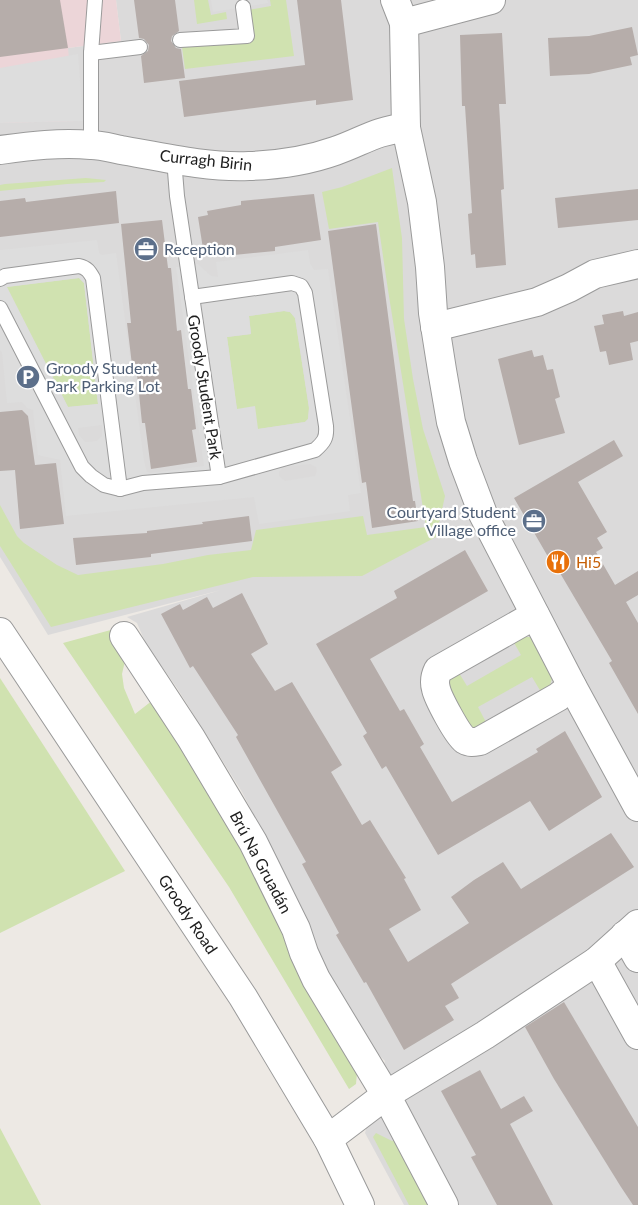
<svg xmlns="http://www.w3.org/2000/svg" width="638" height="1205" viewBox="0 0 638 1205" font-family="Lato,sans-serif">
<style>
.residential{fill:#dbdada}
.commercial{fill:#ecd5d8}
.grass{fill:#d0e2b0}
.parking{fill:#ddd;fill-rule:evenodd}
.building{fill:#b6adaa}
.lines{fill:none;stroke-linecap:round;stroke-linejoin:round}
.service-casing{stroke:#9a9a9a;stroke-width:16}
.minor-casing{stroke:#9a9a9a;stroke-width:30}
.tertiary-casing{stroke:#9a9a9a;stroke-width:30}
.service{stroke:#fff;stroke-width:14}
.minor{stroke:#fff;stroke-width:28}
.tertiary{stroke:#fff;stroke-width:28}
.labels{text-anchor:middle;stroke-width:4.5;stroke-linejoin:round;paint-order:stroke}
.street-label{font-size:16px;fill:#1d1d1d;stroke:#fff}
.service-label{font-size:16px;fill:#4e5e75;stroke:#fff;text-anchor:start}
.food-label{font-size:16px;fill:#c56008;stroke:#fff;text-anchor:start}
</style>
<rect width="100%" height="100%" fill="#ede9e4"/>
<!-- residential -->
<path class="residential" d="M116,0H638V1205H404L365,1133L385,1061L373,1049L332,980L319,955L308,921L242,792L177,688L146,644L137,623L127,617L221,590L48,635L0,557V123L18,122L68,48L121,41Z"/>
<!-- commercial -->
<path class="commercial" d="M0,0H116L121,41L68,48L75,121L0,123Z"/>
<!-- grass -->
<g class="grass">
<path d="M194,0H208L211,15L226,12L227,19L197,24Z"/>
<path d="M270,0H286L294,56L185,69L182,47L252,39L248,10L271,6Z"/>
<path d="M392,168L402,238L404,319L413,379L423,429L445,496L436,537L362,576L253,577L51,627L0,546V505L17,536L24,543L57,565L78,575L163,564L208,555L251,550L256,530L363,516L367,535L426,527L388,290L378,222L329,229L322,192L342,187Z"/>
<path d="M86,178L106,180L104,182L67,184L0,191V185L5,184Z"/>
<path d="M79,278L84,283L98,404L68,407L6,287Z"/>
<path d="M284,311L290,312L295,318L296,324L309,408L308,419L305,422L258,429L237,410L227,337L251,334L249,316Z"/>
<path d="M118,628L125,661L122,674L124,688L135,714L153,700L229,815L357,1073L356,1084L349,1089L229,887L63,643Z"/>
<path d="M525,637H532L553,676L550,685L541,692L532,677L478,707L487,724L477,730L468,727L447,682L452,676L459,673L467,686L521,655L513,641Z"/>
<path d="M0,678L125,871L0,933Z"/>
<path d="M0,1128L41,1205H0Z"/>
<path d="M376,1133L392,1141L399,1138L435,1205H409L373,1137Z"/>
</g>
<!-- parking -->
<g class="parking">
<path d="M211,0H267L268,3L213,12Z"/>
<path d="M78,54L83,121L0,123V68Z"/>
<path d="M97,240L99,253L102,255L116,253L144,461L147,472L151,473L204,466L176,267L198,264L211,276L218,277L216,262L308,250L310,263L314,270L328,269L361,493L348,495L350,511L259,524L254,497L66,516L60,460L38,455L33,410L27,408L22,402L7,403L2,352L0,350V250ZM79,278L84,283L98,404L68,407L7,287ZM284,311L290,312L295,318L296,324L309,408L308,419L305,422L258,429L255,406L237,409L227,337L251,334L249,316ZM102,425V436L97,441L85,442L79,435L78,428ZM310,464L316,467L317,470L315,476L285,481L279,476V472L283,467Z"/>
</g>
<!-- building -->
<g class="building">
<path d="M0,0H60L68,48L0,57Z"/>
<path d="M134,0H175L179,31L172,36L171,41L176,48L181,49L185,78L144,83L141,56L148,51L149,45L144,39L139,38Z"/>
<path d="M297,0H341L353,100L316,105V100L184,117L179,81L305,65Z"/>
<path d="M632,27L638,55L630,57L632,65L589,74L550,76L548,38L589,36Z"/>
<path d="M502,33L506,104H499L504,189L501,190L506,265L476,268L475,254L471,255L468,214L472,213L465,106H462L460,35Z"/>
<path d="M638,189V220L558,228L555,198Z"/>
<path d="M116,191L119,223L0,237V201L25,198L26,202Z"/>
<path d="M314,194L321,240L275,247V251L234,255L233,250L204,255L198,217L208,215L207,211L241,205V201Z"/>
<path d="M162,220L168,268H171L177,331L181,330L188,389H191L196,429L192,430L197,462L151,469L145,423H142L136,364L132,365L127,323H131L121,224Z"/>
<path d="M376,224L403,429L413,501H415L418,521L372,528L366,482L362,483L328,231Z"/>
<path d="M623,311L624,316L638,312V341L630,343L633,360L609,365L606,351L600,352L594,326L604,324L602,315Z"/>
<path d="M532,350L534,357L543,355L547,370L553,369L560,397L555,399L565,433L519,445L498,359Z"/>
<path d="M22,410L28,416L35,465L56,463L64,524L20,529L15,470L0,471V412Z"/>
<path d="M614,440L623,456L578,482L607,532L597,538L603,548L596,552L615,585L638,571V595L626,602L638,623V714L609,663L612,661L560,573L558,574L514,498Z"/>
<path d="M249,516L252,541L151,554V557L76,565L73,538L147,533V531L203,524L202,522Z"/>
<path d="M465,550L488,591L370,659L400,711L404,709L424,744L420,747L452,802L538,752L536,749L565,731L602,797L549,831L530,801L438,855L386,766L382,769L363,736L367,733L316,644L397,598L394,591Z"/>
<path d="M242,593L268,644L251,654L275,691L292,682L342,765L331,772L362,825L370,820L406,878L404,879L421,910L389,929L408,962L469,923L451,897L474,880L503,862L521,889L611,833L634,867L451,984L459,998L445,1006L454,1020L404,1050L366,982L364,983L336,935L339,933L302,864L306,862L236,737L238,735L193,666L190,668L161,614L180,604L183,610L207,597L213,608Z"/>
<path d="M564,1002L638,1127V1205H633L621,1187L554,1079L525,1027Z"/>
<path d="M480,1070L501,1109L524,1096L533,1111L510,1124L553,1205H497L471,1157L476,1155L441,1091Z"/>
</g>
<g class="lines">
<!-- service casing -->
<g class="service-casing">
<g id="service">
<path d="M180,40L247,36L243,7"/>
<path d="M91,53L140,47"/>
<path d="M91,145V53L95,0"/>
<path d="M174,159L177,196L219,477"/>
<path d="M0,279L5,276L79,266C87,268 89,271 93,278L120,489"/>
<path d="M0,308L82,467L91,476L104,485L120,489L143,483L219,477L315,450C324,442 327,438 326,426L305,293L301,286L292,283L192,297"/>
</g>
</g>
<!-- minor casing -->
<g class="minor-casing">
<g id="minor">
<path d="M395,0L404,23L406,128"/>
<path d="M404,23L491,0"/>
<path d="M0,150C30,146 61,142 91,145C101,145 111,148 121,150C161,157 209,168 249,166C278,165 307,161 335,151C362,142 376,130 406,128L422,202L430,267L433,313L442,370L451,422L463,461L483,514L572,686L638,807"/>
<path d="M435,327L537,302L569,288L595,274L638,264"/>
<path d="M535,615L438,670C435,676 434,682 436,689C438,698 457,734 465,740C470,743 474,742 480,741L558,697L572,686"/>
<path d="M124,636L191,738L253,842L296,929L304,953L316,979L386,1095L444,1205"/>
<path d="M625,935L638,958"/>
<path d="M597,961L638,1035"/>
<path d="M328,1139L386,1095L485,1035L597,961L638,924"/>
</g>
</g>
<!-- tertiary casing -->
<g class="tertiary-casing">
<path id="tertiary" d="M0,632L243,997L328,1139L360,1205"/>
</g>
<!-- service -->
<use href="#service" class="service"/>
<!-- minor -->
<use href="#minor" class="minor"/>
<!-- tertiary -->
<use href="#tertiary" class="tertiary"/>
</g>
<!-- icons -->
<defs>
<g id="office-disc" transform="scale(1.25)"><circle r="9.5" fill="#5c6f8a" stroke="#fff"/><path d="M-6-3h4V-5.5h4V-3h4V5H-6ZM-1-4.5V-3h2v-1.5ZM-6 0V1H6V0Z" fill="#fff"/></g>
<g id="parking-disc" transform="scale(1.25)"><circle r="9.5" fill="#5c6f8a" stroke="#fff"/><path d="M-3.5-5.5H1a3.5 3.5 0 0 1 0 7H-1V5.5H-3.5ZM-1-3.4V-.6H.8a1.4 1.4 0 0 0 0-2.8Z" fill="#fff"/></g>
<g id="restaurant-disc" transform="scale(1.25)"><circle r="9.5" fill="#e8710a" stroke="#fff"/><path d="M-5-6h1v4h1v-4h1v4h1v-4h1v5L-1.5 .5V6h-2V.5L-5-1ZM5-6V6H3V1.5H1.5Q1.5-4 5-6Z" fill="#fff"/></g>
</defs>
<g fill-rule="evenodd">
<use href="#office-disc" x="146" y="249"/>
<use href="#parking-disc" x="28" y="377"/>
<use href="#office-disc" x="534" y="521"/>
<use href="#restaurant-disc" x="558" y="562"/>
</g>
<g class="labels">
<!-- street labels -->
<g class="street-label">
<text transform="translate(206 160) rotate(6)" y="6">Curragh Birin</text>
<text transform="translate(205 387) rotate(81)" y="6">Groody Student Park</text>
<text transform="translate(261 862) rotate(62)" y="6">Brú Na Gruadán</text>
<text transform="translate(188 914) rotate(56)" y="6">Groody Road</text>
</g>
<!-- service labels -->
<g class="service-label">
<text x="164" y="255">Reception</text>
<text x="46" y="374">Groody Student<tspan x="46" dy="18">Park Parking Lot</tspan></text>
<text x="516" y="518" text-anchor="end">Courtyard Student<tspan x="516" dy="18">Village office</tspan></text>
</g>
<!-- food labels -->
<g class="food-label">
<text x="576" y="568">Hi5</text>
</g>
</g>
</svg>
